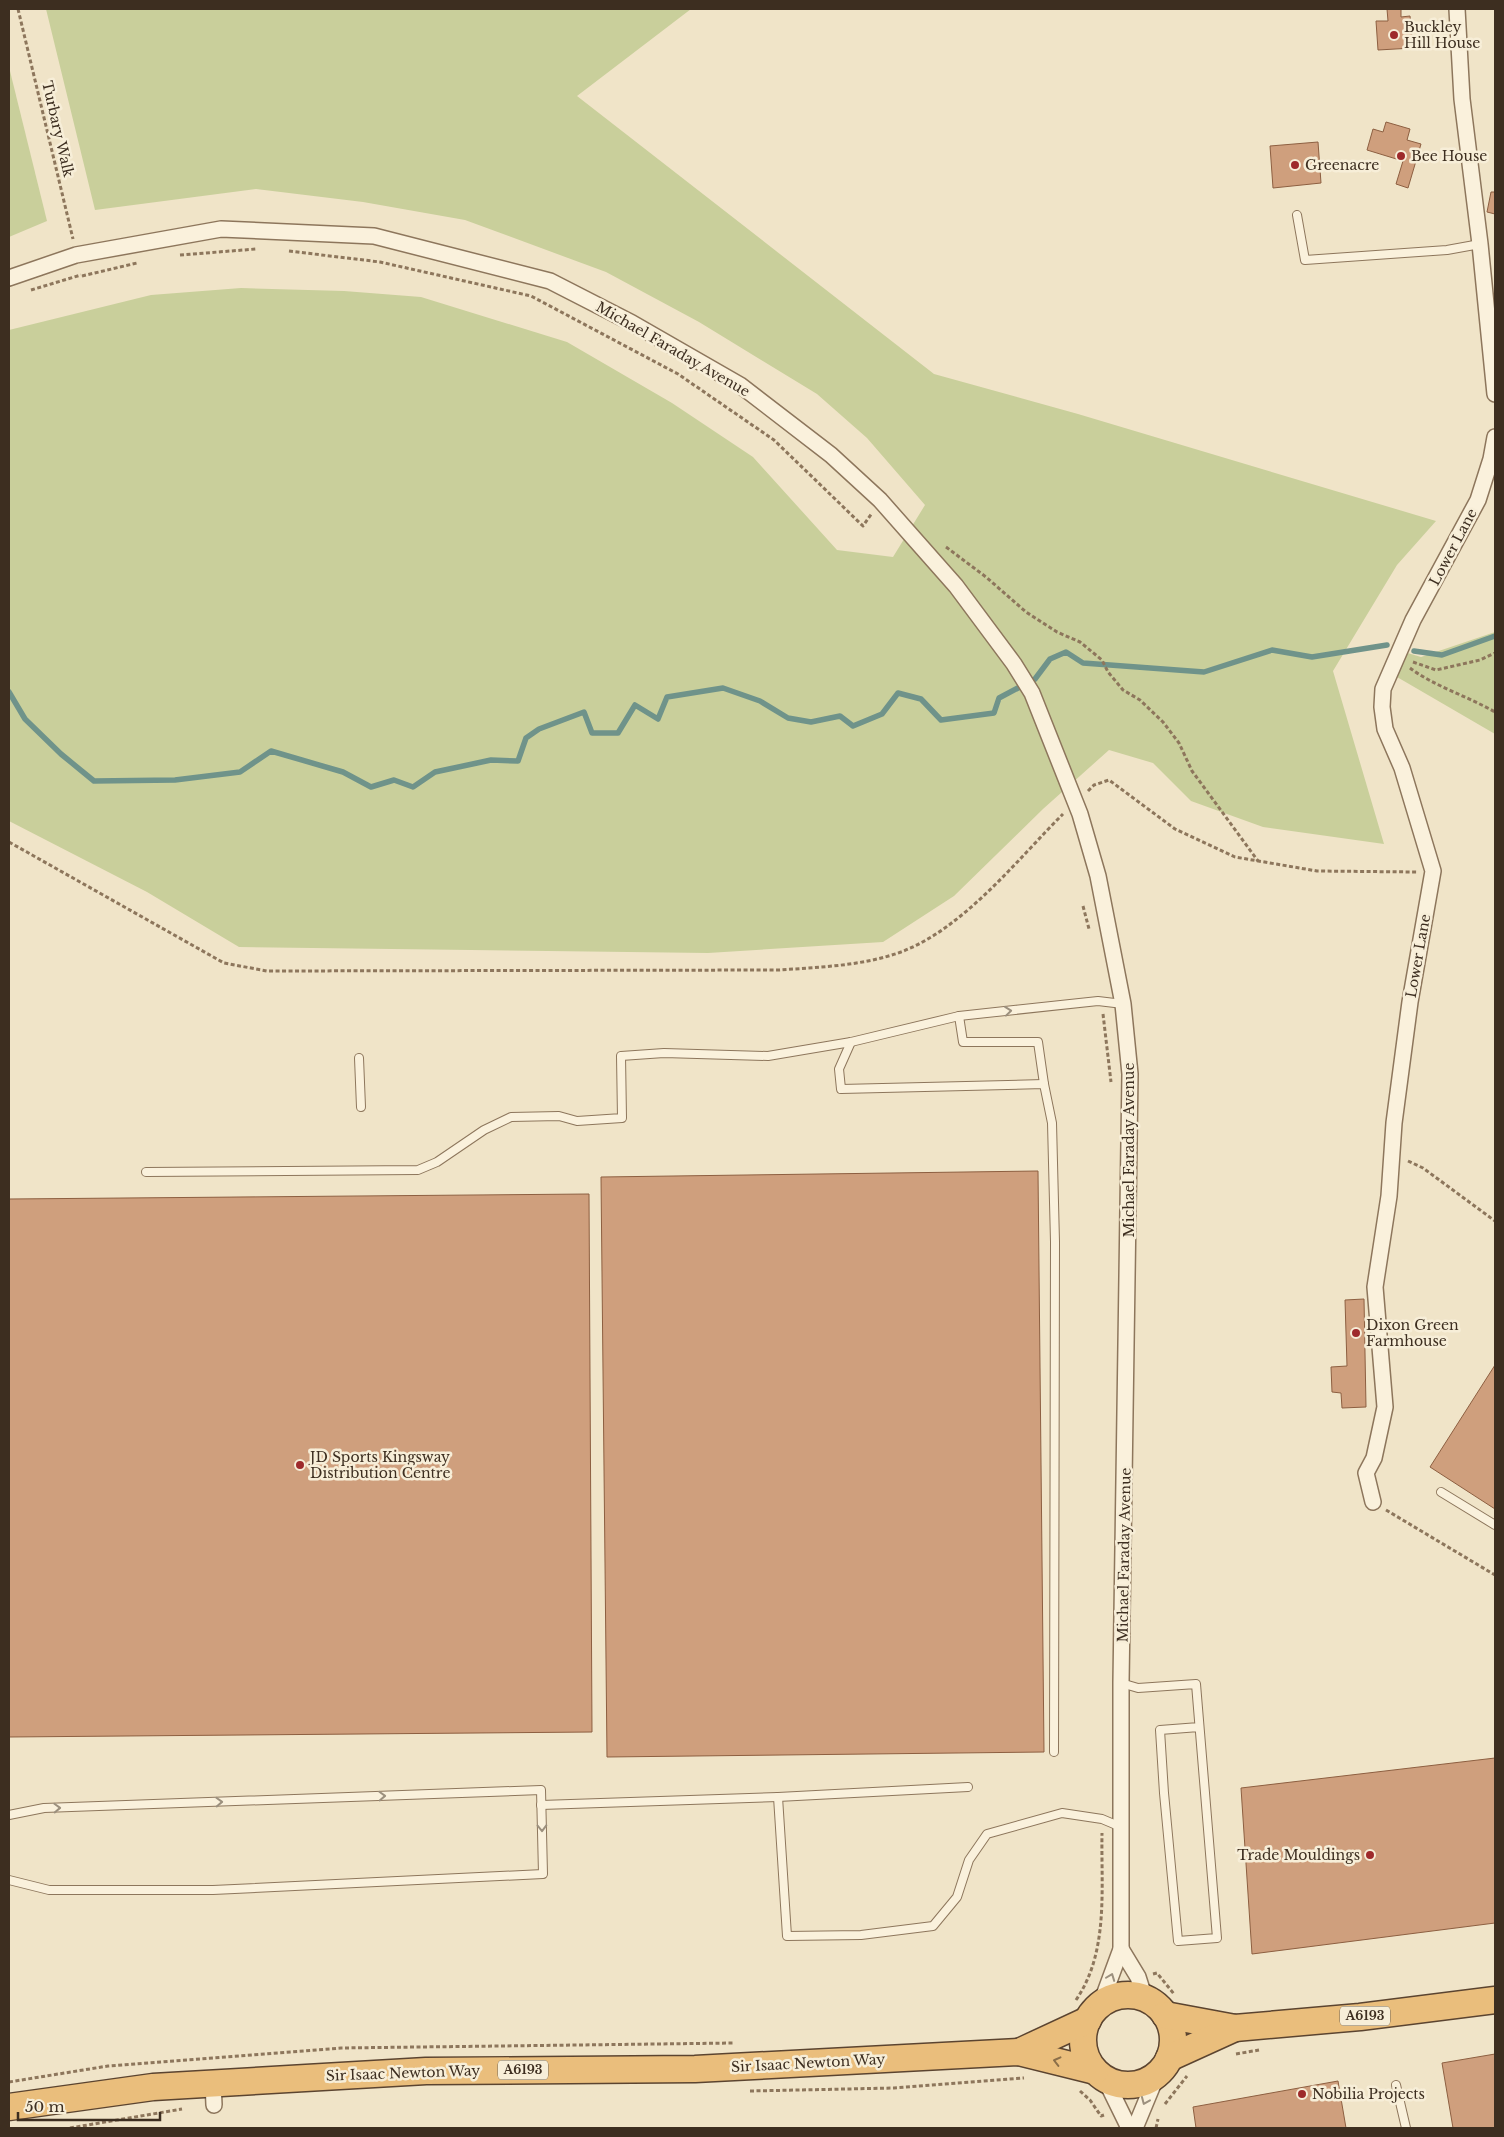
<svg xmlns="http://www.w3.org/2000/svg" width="1504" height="2137" viewBox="0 0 1504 2137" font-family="'Libre Baskerville',serif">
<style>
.green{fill:#c9cf9b}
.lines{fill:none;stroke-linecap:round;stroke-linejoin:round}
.stream{stroke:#6f938a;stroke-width:5.5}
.building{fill:#cf9f7d;stroke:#8d5f41}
.service-casing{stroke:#8d765c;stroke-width:10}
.minor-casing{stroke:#8d765c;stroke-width:18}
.trunk-casing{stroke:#5b4430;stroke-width:29}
.path{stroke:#8d765c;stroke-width:3;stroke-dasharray:4 2.5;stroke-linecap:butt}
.service{stroke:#faf1dc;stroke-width:8}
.minor{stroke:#faf1dc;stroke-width:15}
.trunk{stroke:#eabe7c;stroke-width:26}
.oneway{stroke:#9c907e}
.oneway2{stroke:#8b6f49}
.poi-dot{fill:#9e2a2b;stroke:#f7eed8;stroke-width:2}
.labels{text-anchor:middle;stroke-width:5;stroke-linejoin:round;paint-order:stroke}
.shield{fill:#f7eed8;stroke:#756857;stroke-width:1}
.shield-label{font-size:12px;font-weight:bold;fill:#3d2e20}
.poi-label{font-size:14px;fill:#3d2e20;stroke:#f7eed8;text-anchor:start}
.street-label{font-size:14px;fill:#3d2e20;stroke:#f7eed8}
</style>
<rect width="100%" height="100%" fill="#f0e4c8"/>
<!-- green -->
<g class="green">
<path d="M46,9H691L577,96L934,374L1078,414L1436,521L1397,565L1333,671L1384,844L1263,827L1191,801L1153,763L1109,750L1043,809L954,896L883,942L708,953L239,947L147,892L9,821V330L151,295L241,288L344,291L421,297L567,342L672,403L753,457L837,550L893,557L925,505L867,438L817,394L699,322L606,272L465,220L363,202L256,189L95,210Z"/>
<path d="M9,67L47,221L9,237Z"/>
<path d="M1495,632V734L1397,677L1401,651L1421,657Z"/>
</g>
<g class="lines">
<!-- stream -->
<g class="stream">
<path d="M1414,651L1442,655L1495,636"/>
<path d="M9,692L25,719L61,754L94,781L175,780L240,772L271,751L343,772L371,787L394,780L413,787L435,772L491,760L518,761L526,738L539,729L584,712L592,733H618L635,705L658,719L667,697L723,688L760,701L788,718L811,722L840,716L853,726L882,714L898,693L921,699L941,720L994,713L999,698L1035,679L1050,659L1066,652L1083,663L1204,672L1272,650L1312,657L1387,645"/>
</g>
</g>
<!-- building -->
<g class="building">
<path d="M1387,9H1401V17L1410,16L1413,48L1378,50L1376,21H1388Z"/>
<path d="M1386,122L1410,129L1407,140L1421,144L1408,188L1396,184L1403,161L1367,150L1373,129L1383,132Z"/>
<path d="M1318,142L1321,183L1273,188L1270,146Z"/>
<path d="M1491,192H1495V214L1487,212Z"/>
<path d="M1038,1171L1044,1752L607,1757L601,1177Z"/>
<path d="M589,1194L592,1732L9,1737V1199Z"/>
<path d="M1364,1299L1366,1407L1342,1408L1341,1393L1332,1392L1331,1367L1347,1366L1345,1300Z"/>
<path d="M1495,1365V1509L1430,1467Z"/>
<path d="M1495,1758V1923L1252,1954L1241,1788Z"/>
<path d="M1495,2054V2128H1453L1442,2063Z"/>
<path d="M1338,2081L1346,2128H1196L1193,2107Z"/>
</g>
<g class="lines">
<!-- service casing -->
<g class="service-casing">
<g id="service">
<path d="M1297,215L1305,260L1447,250L1480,244"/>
<path d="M959,1016L963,1042H1038L1044,1084"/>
<path d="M851,1042L839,1069L841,1089L1044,1084L1052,1123L1055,1242L1054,1752"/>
<path d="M359,1058L361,1107"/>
<path d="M146,1172L418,1170L437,1162L484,1130L511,1117L559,1116L577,1121L622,1118L621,1056L664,1053L768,1056L851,1042L959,1016L1098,1001L1123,1004"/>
<path d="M1441,1492L1495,1525"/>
<path d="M1121,1683L1138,1688L1196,1684L1217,1938L1178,1941L1164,1793L1160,1730L1199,1727"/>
<path d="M778,1797L787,1936L861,1935L933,1926L957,1897L969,1860L987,1834L1062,1813L1102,1819L1121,1827"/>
<path d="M541,1805L778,1797L968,1787"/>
<path d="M9,1815L44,1808L541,1790L543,1874L213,1890H49L9,1880"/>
<path d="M1396,2085L1406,2128"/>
</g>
</g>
<!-- minor casing -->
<g class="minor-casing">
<g id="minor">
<path d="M1457,9L1462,99L1480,244L1495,394"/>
<path d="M9,278L76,255L221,229L374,236L550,281L632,323L740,385L831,455L880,500L956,586L1014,664L1032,693L1080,814L1098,876L1123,1004L1130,1074L1121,1683V1949L1100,2006"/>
<path d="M1373,1502L1366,1473L1374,1458L1385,1407L1375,1287L1389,1196L1394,1123L1410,1002L1433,871L1402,768L1385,729L1382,707L1383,689L1413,620L1478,500L1491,459L1495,437"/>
<path d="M1121,1949L1138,1977L1145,1999"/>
<path d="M1105,2079L1129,2128"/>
<path d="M213,2082L214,2105"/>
<path d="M1135,2128L1157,2075"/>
</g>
</g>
<!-- trunk casing -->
<g class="trunk-casing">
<g id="trunk">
<circle cx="1128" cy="2040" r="45"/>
<path d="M1165,2015L1235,2028L1360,2017L1495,2000"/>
<path d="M1019,2052L1088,2020"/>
<path d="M1169,2058L1235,2028"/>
<path d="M9,2107L153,2087L426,2071L695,2069L1019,2052L1095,2071"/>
</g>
</g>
<!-- path -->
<g class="path">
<path d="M18,9L73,239"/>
<path d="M289,251L380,262L531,296L678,374L774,440L863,526L872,513"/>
<path d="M180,255L256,249"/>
<path d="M82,276L137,263"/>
<path d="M31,290L81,275"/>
<path d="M946,547L986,577L1026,612L1057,632L1080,642L1102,660L1108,672L1123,690L1140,700L1163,722L1179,743L1192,771L1258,861"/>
<path d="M1413,662L1436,670L1480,660L1495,653"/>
<path d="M1410,668C1432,685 1469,697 1495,712"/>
<path d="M1088,791L1094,785L1109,780L1175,829L1235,857L1317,871L1417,872"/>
<path d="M9,842L224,963L267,971L780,970C820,967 862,966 901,952C964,928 1016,861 1063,814"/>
<path d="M1083,906L1089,929"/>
<path d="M1103,1014L1111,1082"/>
<path d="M1408,1161L1423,1168L1495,1221"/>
<path d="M1386,1510L1495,1575"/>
<path d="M1153,1974L1157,1973L1174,1994"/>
<path d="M1076,2000C1109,1952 1101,1889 1102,1833"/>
<path d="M1236,2054L1259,2050"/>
<path d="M9,2082L108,2066L341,2048L734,2043"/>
<path d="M750,2091L894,2088L1024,2078"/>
<path d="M1080,2091L1090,2100L1101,2116L1104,2115"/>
<path d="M1165,2104L1187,2076"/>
<path d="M70,2128L182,2109"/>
<path d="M1156,2128L1158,2119"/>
</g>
<!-- service -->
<use href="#service" class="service"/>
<!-- minor -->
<use href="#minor" class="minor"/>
<!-- trunk -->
<use href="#trunk" class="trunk"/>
</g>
<!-- one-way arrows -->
<defs><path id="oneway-chevron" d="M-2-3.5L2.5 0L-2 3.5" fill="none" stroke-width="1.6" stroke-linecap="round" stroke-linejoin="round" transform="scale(1.25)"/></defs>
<g class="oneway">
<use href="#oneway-chevron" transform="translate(1008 1011) rotate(-6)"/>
<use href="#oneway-chevron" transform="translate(382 1796) rotate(-2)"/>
<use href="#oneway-chevron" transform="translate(219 1802) rotate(-2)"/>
<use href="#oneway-chevron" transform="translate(57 1808) rotate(-2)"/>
<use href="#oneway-chevron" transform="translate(542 1828) rotate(89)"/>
<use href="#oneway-chevron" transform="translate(1111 1977) rotate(-69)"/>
<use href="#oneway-chevron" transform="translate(1145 2101) rotate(113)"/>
</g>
<use class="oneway2" href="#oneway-chevron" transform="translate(1057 2061) rotate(-166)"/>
<!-- markers -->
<g class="poi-dot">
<circle cx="1394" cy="35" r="5"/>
<circle cx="1401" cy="156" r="5"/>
<circle cx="1295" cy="165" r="5"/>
<circle cx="1356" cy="1333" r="5"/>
<circle cx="300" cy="1465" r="5"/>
<circle cx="1370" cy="1855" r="5"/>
<circle cx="1302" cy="2094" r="5"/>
</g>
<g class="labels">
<!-- shield labels -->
<g class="shield">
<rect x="1340" y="2006.5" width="50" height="19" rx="4"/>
<rect x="498" y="2060.5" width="50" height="19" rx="4"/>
</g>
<g class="shield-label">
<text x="1365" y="2020">A6193</text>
<text x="523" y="2074">A6193</text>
</g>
<!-- poi labels -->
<g class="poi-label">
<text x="1404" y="32">Buckley<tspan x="1404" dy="16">Hill House</tspan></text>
<text x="1411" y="161">Bee House</text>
<text x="1305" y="170">Greenacre</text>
<text x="1366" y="1330">Dixon Green<tspan x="1366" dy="16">Farmhouse</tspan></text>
<text x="310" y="1462">JD Sports Kingsway<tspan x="310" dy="16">Distribution Centre</tspan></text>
<text x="1360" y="1860" text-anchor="end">Trade Mouldings</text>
<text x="1312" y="2099">Nobilia Projects</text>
</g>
<!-- street labels -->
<g class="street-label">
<text transform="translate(58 129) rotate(77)" y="5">Turbary Walk</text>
<text transform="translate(673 349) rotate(30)" y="5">Michael Faraday Avenue</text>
<text transform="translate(1453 547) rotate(-62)" y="5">Lower Lane</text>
<text transform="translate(1418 956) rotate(-80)" y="5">Lower Lane</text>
<text transform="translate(1129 1150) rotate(-90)" y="5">Michael Faraday Avenue</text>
<text transform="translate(1124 1555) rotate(-89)" y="5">Michael Faraday Avenue</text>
<text transform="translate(808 2063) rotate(-3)" y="5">Sir Isaac Newton Way</text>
<text transform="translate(403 2073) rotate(-2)" y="5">Sir Isaac Newton Way</text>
</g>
</g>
<!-- border -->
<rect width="1504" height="2137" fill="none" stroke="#3d2e20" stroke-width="20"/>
<!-- scale -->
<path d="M18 2112v8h142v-8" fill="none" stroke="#3d2e20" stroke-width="2.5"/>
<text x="25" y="2112" font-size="15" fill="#3d2e20" stroke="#f7eed8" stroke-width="4" paint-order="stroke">50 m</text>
</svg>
